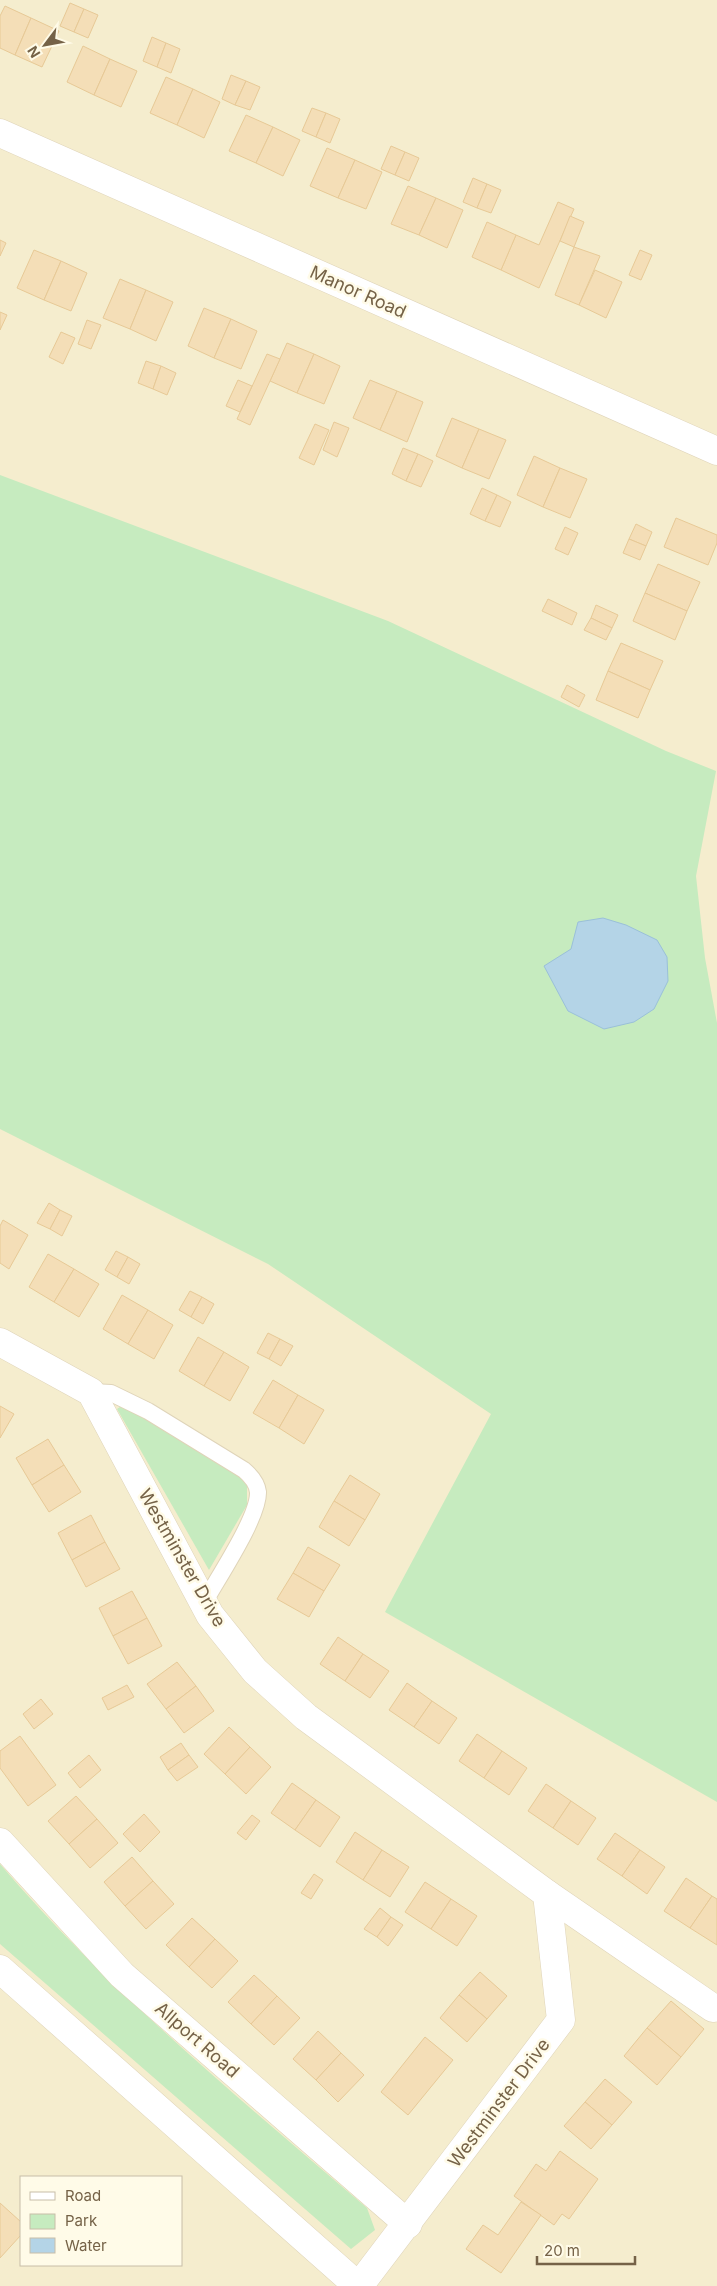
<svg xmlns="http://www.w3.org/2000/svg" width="717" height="2286" viewBox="0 0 717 2286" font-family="Inter,sans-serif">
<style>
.residential{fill:#f5edce;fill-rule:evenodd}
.green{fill:#c6ebbf}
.water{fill:#b4d4e7;stroke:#9ac0d9}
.building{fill:#f4deb7;stroke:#e7c996}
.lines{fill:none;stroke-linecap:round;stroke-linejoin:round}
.service-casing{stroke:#dfd4b9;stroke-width:18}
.minor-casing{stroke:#dfd4b9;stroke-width:29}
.tertiary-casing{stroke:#dfd4b9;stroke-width:29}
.service{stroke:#fff;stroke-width:16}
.minor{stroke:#fff;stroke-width:28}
.tertiary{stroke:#fff;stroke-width:28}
.labels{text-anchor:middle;stroke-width:5;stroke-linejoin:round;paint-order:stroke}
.street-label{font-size:18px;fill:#756247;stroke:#fffbe8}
</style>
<rect width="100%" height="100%" fill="#fdf9e0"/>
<!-- residential -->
<path class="residential" d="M0,0H717V2286H0ZM21,2177H181V2265H21Z"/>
<!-- green -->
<g class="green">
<path d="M0,475L388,621L666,751L716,771L696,876L705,958L717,1023V1802L385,1612L491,1414L268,1264L0,1129Z"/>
<path d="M127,1402L247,1477V1505L209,1570L117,1409Z"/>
<path d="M0,1864C109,1992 240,2099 367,2208L375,2230L351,2249L0,1944Z"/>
</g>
<!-- water -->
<path class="water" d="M603,918L626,925L657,940L667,957L668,981L654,1009L634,1022L604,1029L568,1011L544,966L571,949L578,922Z"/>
<!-- building -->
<g class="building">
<path d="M70,3L84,9L74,32L60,26Z"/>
<path d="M5,6L31,18L15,55L0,48V16Z"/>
<path d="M84,9L98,15L88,38L74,32Z"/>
<path d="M31,18L59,31L42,67L15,55Z"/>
<path d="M152,37L166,43L157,67L143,61Z"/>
<path d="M166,43L180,49L171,73L157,67Z"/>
<path d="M83,46L110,59L94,95L67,82Z"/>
<path d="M110,59L137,71L121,107L94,95Z"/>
<path d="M231,75L246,81L235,105L222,99Z"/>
<path d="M166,77L193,89L177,125L150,113Z"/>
<path d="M246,81L260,87L250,110L235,105Z"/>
<path d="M193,89L220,102L204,138L177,125Z"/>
<path d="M312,108L326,113L316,137L302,131Z"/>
<path d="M326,113L340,119L330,143L316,137Z"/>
<path d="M246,115L273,127L256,163L229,151Z"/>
<path d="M273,127L300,140L283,176L256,163Z"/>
<path d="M391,146L405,152L395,175L381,169Z"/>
<path d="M327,148L355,160L338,198L310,186Z"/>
<path d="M405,152L419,158L409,181L395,175Z"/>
<path d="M355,160L382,172L366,209L338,198Z"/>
<path d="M473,178L487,184L477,208L463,202Z"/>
<path d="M487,184L501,190L491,213L477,208Z"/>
<path d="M408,186L436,198L419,235L391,224Z"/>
<path d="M436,198L463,210L447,248L419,235Z"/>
<path d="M558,202L574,209L539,288L501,270L516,235L539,245Z"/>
<path d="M570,216L584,222L574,247L560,241Z"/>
<path d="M487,222L516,235L501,270L472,257Z"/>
<path d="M0,240L6,243L0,256Z"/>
<path d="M574,247L600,256L579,305L555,295Z"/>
<path d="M34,250L61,261L44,300L17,288Z"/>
<path d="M640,250L652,255L641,280L629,275Z"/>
<path d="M61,261L87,273L71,311L44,300Z"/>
<path d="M595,270L622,282L606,318L579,305Z"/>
<path d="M120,279L146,290L130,329L103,318Z"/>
<path d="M146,290L173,302L156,341L130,329Z"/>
<path d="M204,308L231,319L214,358L188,346Z"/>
<path d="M0,312L7,315L0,330Z"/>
<path d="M231,319L257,331L241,369L214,358Z"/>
<path d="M87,320L101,325L91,349L78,344Z"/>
<path d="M61,332L75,338L63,364L49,357Z"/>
<path d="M287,343L314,354L297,393L270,381Z"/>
<path d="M267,354L280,359L250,425L237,419Z"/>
<path d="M314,354L340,366L324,404L297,393Z"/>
<path d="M146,361L161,366L153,389L138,383Z"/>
<path d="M161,366L176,373L167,395L153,389Z"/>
<path d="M238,380L252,386L240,412L226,406Z"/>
<path d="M370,380L397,391L380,430L353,418Z"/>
<path d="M397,391L423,402L407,442L380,430Z"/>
<path d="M452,418L479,429L462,468L436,456Z"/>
<path d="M334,422L349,428L337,457L323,450Z"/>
<path d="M315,424L329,430L314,465L299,458Z"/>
<path d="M479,429L506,440L489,479L462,468Z"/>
<path d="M403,448L418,454L406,481L392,474Z"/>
<path d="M418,454L433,461L421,487L406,481Z"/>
<path d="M534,456L560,468L543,507L517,495Z"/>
<path d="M560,468L587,479L570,518L543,507Z"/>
<path d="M482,488L497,495L485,521L470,514Z"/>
<path d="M497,495L511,502L500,527L485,521Z"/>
<path d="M676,518L717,535V543L708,565L664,547Z"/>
<path d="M636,524L652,532L646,546L629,539Z"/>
<path d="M565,527L578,533L568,555L555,549Z"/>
<path d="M629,539L646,546L640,560L623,553Z"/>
<path d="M658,564L700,582L687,611L645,593Z"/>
<path d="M645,593L687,611L675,640L633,621Z"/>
<path d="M548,599L577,613L572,625L542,611Z"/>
<path d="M596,605L618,615L612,628L591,618Z"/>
<path d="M591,618L612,628L606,640L584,630Z"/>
<path d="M621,643L663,661L650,690L608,671Z"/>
<path d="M608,671L650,690L638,718L596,700Z"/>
<path d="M567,685L585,695L579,707L561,697Z"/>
<path d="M49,1203L60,1210L50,1229L37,1223Z"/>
<path d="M60,1210L72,1216L62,1236L50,1229Z"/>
<path d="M3,1220L28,1235L9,1269L0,1263V1226Z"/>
<path d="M116,1251L128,1257L117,1277L105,1270Z"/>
<path d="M48,1254L74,1269L54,1302L29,1287Z"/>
<path d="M128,1257L140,1264L129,1284L117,1277Z"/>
<path d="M74,1269L99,1284L79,1317L54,1302Z"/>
<path d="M190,1291L202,1297L191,1317L179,1310Z"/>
<path d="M122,1295L148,1310L128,1344L103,1329Z"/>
<path d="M202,1297L214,1304L203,1324L191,1317Z"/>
<path d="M148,1310L173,1325L154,1359L128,1344Z"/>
<path d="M268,1333L280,1339L269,1359L257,1353Z"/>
<path d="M198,1337L224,1352L204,1386L179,1371Z"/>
<path d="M280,1339L293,1346L281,1366L269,1359Z"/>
<path d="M224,1352L249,1367L230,1401L204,1386Z"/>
<path d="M273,1380L298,1395L279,1428L253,1413Z"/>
<path d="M298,1395L324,1410L304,1444L279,1428Z"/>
<path d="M0,1406L14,1414L0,1438Z"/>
<path d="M48,1439L64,1465L32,1485L16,1458Z"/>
<path d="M64,1465L81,1492L49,1512L32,1485Z"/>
<path d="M350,1475L380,1494L365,1520L334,1501Z"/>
<path d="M334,1501L365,1520L349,1546L319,1527Z"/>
<path d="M91,1515L105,1542L72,1560L58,1533Z"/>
<path d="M105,1542L120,1569L86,1587L72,1560Z"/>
<path d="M308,1547L340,1565L324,1591L293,1573Z"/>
<path d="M293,1573L324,1591L309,1617L277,1599Z"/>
<path d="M132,1591L147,1618L113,1636L99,1608Z"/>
<path d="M147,1618L162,1646L128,1664L113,1636Z"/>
<path d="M338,1637L363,1654L345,1681L320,1664Z"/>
<path d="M363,1654L389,1671L370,1698L345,1681Z"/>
<path d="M177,1662L196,1686L166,1709L147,1684Z"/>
<path d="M407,1683L432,1701L414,1727L389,1710Z"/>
<path d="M127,1685L134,1697L108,1710L102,1698Z"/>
<path d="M196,1686L214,1711L184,1733L166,1709Z"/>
<path d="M41,1699L53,1714L34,1729L23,1714Z"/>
<path d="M432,1701L457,1718L439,1744L414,1727Z"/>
<path d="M229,1727L250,1747L225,1774L204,1754Z"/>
<path d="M477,1734L502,1751L484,1778L459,1761Z"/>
<path d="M20,1736L56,1785L28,1806L0,1768V1751Z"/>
<path d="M181,1743L189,1755L168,1770L160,1757Z"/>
<path d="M250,1747L271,1767L246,1794L225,1774Z"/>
<path d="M502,1751L527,1768L509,1795L484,1778Z"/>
<path d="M89,1755L101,1770L80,1788L68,1773Z"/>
<path d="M189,1755L198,1767L177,1781L168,1770Z"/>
<path d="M292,1783L316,1800L295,1830L271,1813Z"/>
<path d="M546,1784L571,1801L553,1828L528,1811Z"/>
<path d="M76,1796L97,1819L69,1844L48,1821Z"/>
<path d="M316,1800L340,1817L320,1847L295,1830Z"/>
<path d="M571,1801L596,1818L578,1845L553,1828Z"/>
<path d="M144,1814L160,1832L140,1852L123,1834Z"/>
<path d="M252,1815L260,1821L246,1840L237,1833Z"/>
<path d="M97,1819L118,1843L90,1868L69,1844Z"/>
<path d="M355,1832L382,1850L363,1880L336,1862Z"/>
<path d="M615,1833L640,1850L622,1876L597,1859Z"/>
<path d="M382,1850L409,1867L390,1897L363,1880Z"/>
<path d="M640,1850L665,1867L647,1894L622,1876Z"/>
<path d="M132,1857L153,1881L125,1906L104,1882Z"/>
<path d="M314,1874L323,1880L311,1899L301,1893Z"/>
<path d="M686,1878L712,1896L690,1928L664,1911Z"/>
<path d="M153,1881L174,1904L146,1929L125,1906Z"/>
<path d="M425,1882L451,1899L431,1929L405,1912Z"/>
<path d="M712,1896L717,1899V1945L690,1928Z"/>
<path d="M451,1899L477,1916L457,1946L431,1929Z"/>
<path d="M380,1908L391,1917L377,1937L364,1929Z"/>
<path d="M391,1917L403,1925L388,1946L377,1937Z"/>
<path d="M192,1918L215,1939L189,1967L166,1945Z"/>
<path d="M215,1939L238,1961L212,1988L189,1967Z"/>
<path d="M480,1972L507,1996L487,2019L459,1995Z"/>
<path d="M254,1975L277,1996L251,2024L228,2002Z"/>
<path d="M459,1995L487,2019L467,2042L440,2018Z"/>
<path d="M277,1996L300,2018L274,2045L251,2024Z"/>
<path d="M671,2001L704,2029L681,2057L647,2028Z"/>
<path d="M647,2028L681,2057L657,2085L624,2056Z"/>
<path d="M318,2031L341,2053L316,2080L293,2059Z"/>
<path d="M425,2037L453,2060L408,2115L381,2092Z"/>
<path d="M341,2053L364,2075L338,2102L316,2080Z"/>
<path d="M605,2079L632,2102L612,2125L585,2102Z"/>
<path d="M585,2102L612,2125L591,2149L564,2126Z"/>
<path d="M560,2151L598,2179L569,2219L562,2214L554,2225L514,2196L536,2164L546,2171Z"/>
<path d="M521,2202L541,2215L501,2273L466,2249L483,2225L498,2235Z"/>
<path d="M0,2203L21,2222V2235L0,2258Z"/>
</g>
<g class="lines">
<!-- service casing -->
<g class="service-casing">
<path id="service" d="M91,1392L111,1393L148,1411L244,1470C251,1476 257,1483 258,1492C259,1517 217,1579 204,1603"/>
</g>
<!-- minor casing -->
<g class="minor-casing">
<g id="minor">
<path d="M0,133L717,451"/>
<path d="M0,1342L91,1392L210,1615L255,1671L306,1717L547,1894L561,2020L359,2286"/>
<path d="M0,1842L122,1975L408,2224"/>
<path d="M547,1894L713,2008"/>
</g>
</g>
<!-- tertiary casing -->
<g class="tertiary-casing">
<path id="tertiary" d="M0,1969L358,2286"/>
</g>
<!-- service -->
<use href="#service" class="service"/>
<!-- minor -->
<use href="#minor" class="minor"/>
<!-- tertiary -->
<use href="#tertiary" class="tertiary"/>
</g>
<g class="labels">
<!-- street labels -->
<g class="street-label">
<text transform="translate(358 292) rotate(24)" y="6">Manor Road</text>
<text transform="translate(182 1558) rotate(60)" y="6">Westminster Drive</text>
<text transform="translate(197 2040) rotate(41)" y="6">Allport Road</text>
<text transform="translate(499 2103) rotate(-53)" y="6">Westminster Drive</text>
</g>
</g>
<!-- legend -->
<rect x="20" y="2176" width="162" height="90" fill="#fffbe8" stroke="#c8bea8"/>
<rect x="30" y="2192" width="25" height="8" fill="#ffffff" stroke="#c8bea8"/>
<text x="65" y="2201" font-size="15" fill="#756247">Road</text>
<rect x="30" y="2214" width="25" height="15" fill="#c6ebbf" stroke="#c8bea8"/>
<text x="65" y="2226" font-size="15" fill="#756247">Park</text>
<rect x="30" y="2238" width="25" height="15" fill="#b4d4e7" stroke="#c8bea8"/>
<text x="65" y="2251" font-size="15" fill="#756247">Water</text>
<!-- north arrow -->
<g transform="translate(45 45) rotate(238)" stroke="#fffbe8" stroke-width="4" paint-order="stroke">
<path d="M0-4L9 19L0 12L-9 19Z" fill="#756247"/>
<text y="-8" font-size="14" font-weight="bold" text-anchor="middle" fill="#756247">N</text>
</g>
<!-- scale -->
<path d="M537 2256v8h98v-8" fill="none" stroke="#756247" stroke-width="2.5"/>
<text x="544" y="2256" font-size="15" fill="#756247" stroke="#fffbe8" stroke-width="4" paint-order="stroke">20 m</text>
</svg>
